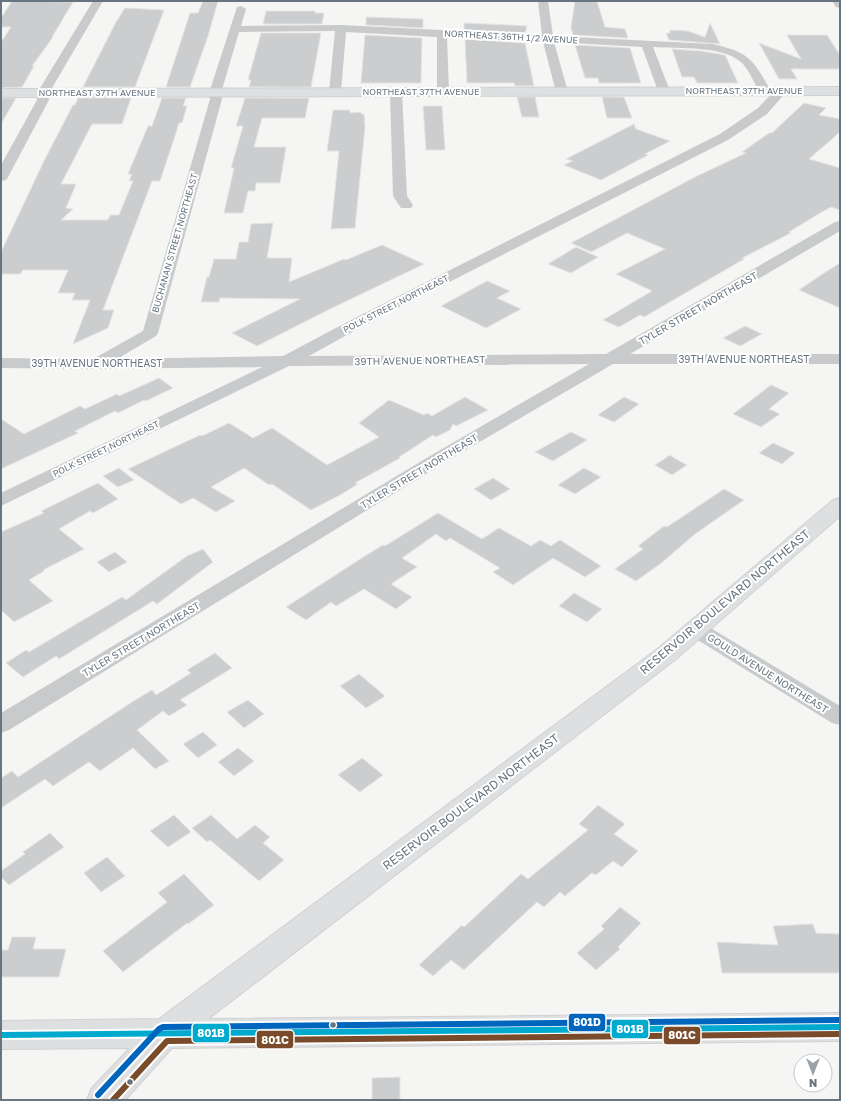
<svg xmlns="http://www.w3.org/2000/svg" width="841" height="1101" viewBox="0 0 841 1101" font-family="'Golos Text',sans-serif">
<style>
.building{fill:#cccdce;stroke:#e4e4e4}
.lines{fill:none;stroke-linecap:round;stroke-linejoin:round}
.secondary-casing{stroke:#d1d1d2;stroke-width:2}
.street{fill:#c9cacb;fill-rule:evenodd}
.secondary{fill:#dedfe0;fill-rule:evenodd}
.bus-1-casing{stroke:#fff;stroke-width:10}
.bus-2-casing{stroke:#fff;stroke-width:10}
.bus-3-casing{stroke:#fff;stroke-width:10}
.bus-1{stroke:#00a9ce;stroke-width:6}
.bus-2{stroke:#7a4b2a;stroke-width:6}
.bus-3{stroke:#0065bd;stroke-width:6}
.bus-dot{fill:#677581;stroke:#fff;stroke-width:1.5}
.labels{text-anchor:middle;stroke-width:4;stroke-linejoin:round;paint-order:stroke}
.far-street-label{font-size:9px;fill:#677581;stroke:#fff}
.street-label{font-size:10px;fill:#677581;stroke:#fff}
.near-street-label{font-size:12px;fill:#677581;stroke:#fff}
.line-badge{stroke:#fff;stroke-width:1.5}
.badge-label{font-size:11px;text-anchor:middle;font-weight:bold;fill:#fff}
</style>
<rect width="100%" height="100%" fill="#f5f5f4"/>
<!-- building -->
<g class="building">
<path d="M12,1L73,2L52,37H53L32,66H34L22,87L1,88V42L11,27H1V18Z"/>
<path d="M203,1H218L208,36L190,87H166L190,13H198Z"/>
<path d="M575,1H597L605,27L625,29L628,38L573,35L571,28Z"/>
<path d="M125,8L164,10L135,87H83L116,22Z"/>
<path d="M266,11H315V13H324L322,24H263Z"/>
<path d="M366,17L423,19V28L366,25Z"/>
<path d="M464,23L509,25L527,26L525,33L464,30Z"/>
<path d="M710,23L720,44L669,40L666,33H670V30L688,31L705,37Z"/>
<path d="M261,33H321L311,87H249L251,80H248Z"/>
<path d="M365,35L422,38L421,83H361Z"/>
<path d="M787,35H827L840,55V69H791L797,79H779L759,43L801,59Z"/>
<path d="M465,39L525,43L534,86H515L514,83H467Z"/>
<path d="M575,45L630,48L641,83H599L598,78H585Z"/>
<path d="M672,49L701,51L725,55L738,83H697L694,77H682Z"/>
<path d="M517,97H535L539,117H522Z"/>
<path d="M602,97H624L632,118H607Z"/>
<path d="M1,98H16L1,124Z"/>
<path d="M78,98H131L122,124H92L61,184H76L66,208L73,209L61,220H108L110,215H119L133,181H129L132,174H128L148,126H152L162,98H186L183,106H187L182,123H179L175,136L160,181H152L103,310H114L108,328L73,344L90,300H72L75,293H58L68,270H23L20,274H1V252L44,161L73,105H75Z"/>
<path d="M245,98H309L305,118H262L254,147H286L280,183H256L255,191H248L243,213H224L234,168H231L243,126H236Z"/>
<path d="M804,103L826,108L819,115L840,119V132L809,159L840,168V210L831,207L820,213L789,232L791,233L742,258L744,259L644,317L640,315L619,327L603,320L652,291L616,274L665,249L627,233L591,252L571,243L697,176L746,153L742,152L769,133H772Z"/>
<path d="M423,106H442L445,150H426Z"/>
<path d="M333,110H350V113L361,112V114H364L365,127L355,228L331,229L339,151H327Z"/>
<path d="M634,124L636,129L670,141L645,154L648,155L601,180L564,165L573,161L566,159Z"/>
<path d="M273,223L267,258H292L289,282L344,259L346,260L382,245L424,264L330,309L257,346L232,333L300,299L220,298L219,302H201L207,277H209L214,259H236L239,242H248L251,224Z"/>
<path d="M576,247L598,257L571,273L548,264Z"/>
<path d="M840,263V308L799,290L821,275Z"/>
<path d="M487,281L510,291L497,298L521,309L486,328L441,306Z"/>
<path d="M745,326L762,334L740,346L723,338Z"/>
<path d="M159,378L173,388L146,401L144,400L118,413L115,411L75,431L78,433L1,469V419L24,434L80,406L85,409L117,394L119,396Z"/>
<path d="M771,385L789,393L769,409L780,414L761,427L733,414Z"/>
<path d="M465,397L488,410L456,426L453,424L450,430L436,437L433,435L399,457L400,458L355,483L358,484L340,495L311,510L272,484L269,485L244,468L211,487L235,501L216,512L193,498L181,504L128,469L200,435L202,436L229,423L253,438L272,428L327,465L379,437L359,423L389,400L424,415L427,413L432,416Z"/>
<path d="M624,397L639,404L614,422L598,415Z"/>
<path d="M571,432L587,440L553,461L535,452Z"/>
<path d="M773,443L795,453L782,464L759,453Z"/>
<path d="M670,455L674,458L687,465L672,475L655,465Z"/>
<path d="M119,468L134,480L118,487L103,476Z"/>
<path d="M584,468L601,477L575,494L558,485Z"/>
<path d="M493,478L510,489L491,500L474,489Z"/>
<path d="M98,483L118,499L93,513L90,511L59,529L84,549L43,570L44,571L29,580L53,601L14,622L1,610V532L44,513L41,511Z"/>
<path d="M724,489L744,500L695,534L660,564L636,581L615,569L643,549L638,546L664,526L667,527Z"/>
<path d="M438,513L482,539L499,528L531,546L540,540L551,546L560,540L601,566L585,577L553,558L513,585L493,572L500,568L450,538L446,541L436,534L402,558L417,567L391,584L412,597L396,609L364,589L336,606L331,602L306,620L286,607L365,556L383,545L385,546Z"/>
<path d="M203,549L213,562L157,604L153,601L59,659L56,656L23,677L6,663L26,650L29,652L122,597L126,600L187,556Z"/>
<path d="M115,552L127,562L109,572L97,562Z"/>
<path d="M574,593L602,609L587,622L559,606Z"/>
<path d="M215,653L232,668L180,700L187,705L169,716L163,711L137,730L169,761L155,769L133,748L100,771L89,762L53,786L45,779L1,808V778L12,771L18,777L132,702L152,690L156,695L191,673L187,670Z"/>
<path d="M359,674L385,696L366,708L340,686Z"/>
<path d="M248,700L264,714L244,728L227,712Z"/>
<path d="M203,732L217,745L198,758L183,744Z"/>
<path d="M238,748L254,761L234,776L218,762Z"/>
<path d="M362,758L383,775L360,792L338,775Z"/>
<path d="M598,805L625,824L614,834L638,851L622,867L613,861L596,875L592,873L565,896L560,892L544,907L537,902L464,970L451,960L433,976L419,965L462,925L464,927L521,874L528,879L588,830L579,824Z"/>
<path d="M174,815L191,832L168,847L150,831Z"/>
<path d="M211,815L237,839L255,825L270,837L263,843L284,860L259,881L210,840L207,842L192,828Z"/>
<path d="M50,833L64,847L9,885L1,877V871L25,854L23,852Z"/>
<path d="M107,857L125,876L101,892L84,873Z"/>
<path d="M184,874L214,905L188,924L187,923L123,972L103,951L167,902L158,893Z"/>
<path d="M620,907L641,923L618,947L620,949L596,970L577,953L604,929L601,926Z"/>
<path d="M813,924L816,933L840,934V973H722L717,942L778,945L773,926Z"/>
<path d="M12,937H36L33,949H66L59,977H1V950H8Z"/>
<path d="M400,1077V1100H372V1078Z"/>
</g>
<g class="lines">
<!-- secondary casing -->
<g class="secondary-casing">
<g id="secondary">
<path d="M840,87V95L1,97V89Z"/>
<path d="M840,498V516L676,659L208,1019L840,1013V1041L172,1048L125,1100H87L91,1089L130,1048L1,1049V1021L159,1019L660,647L833,500Z"/>
</g>
</g>
<!-- street -->
<g class="street">
<path d="M93,1H103L49,93V100L8,177L6,180L1,181V165L37,100V93Z"/>
<path d="M538,1H548L553,36L712,44C749,52 753,59 771,91L765,95L761,94C754,84 751,73 743,64C725,45 679,49 653,47L670,91L664,95L658,91L642,47L554,42L568,92L562,96L556,92L543,42L447,37L449,92L443,96L437,92V37L346,32L341,92L335,96L329,92L335,31L239,32L221,93L222,99L158,333L156,336L117,359L283,356L353,319L720,134L758,108L777,88L781,87L787,91L767,114L728,140L365,325L309,356L606,354L835,222L840,221V231L630,354H840V364H613L447,461L9,730L1,733V713L435,453L589,364L289,366L1,506V493L262,367L96,369L1,368V358L93,359L143,331L210,99L209,93L237,7L241,6L246,9L241,26L341,25L542,35Z"/>
<path d="M832,1H840V8L836,7Z"/>
<path d="M396,88L402,92L407,196L413,205L411,208H401L393,196L390,92Z"/>
<path d="M696,622L704,624L840,706V725L832,723L688,634L685,629L688,624Z"/>
</g>
<!-- secondary -->
<use href="#secondary" class="secondary"/>
<!-- bus-1 casing -->
<g class="bus-1-casing">
<path id="bus-1" d="M1,1035L840,1027"/>
</g>
<!-- bus-2 casing -->
<g class="bus-2-casing">
<path id="bus-2" d="M113,1100L167,1041L840,1034"/>
</g>
<!-- bus-3 casing -->
<g class="bus-3-casing">
<path id="bus-3" d="M98,1095L159,1029L163,1027L840,1020"/>
</g>
<!-- bus-1 -->
<use href="#bus-1" class="bus-1"/>
<!-- bus-2 -->
<use href="#bus-2" class="bus-2"/>
<!-- bus-3 -->
<use href="#bus-3" class="bus-3"/>
</g>
<!-- markers -->
<g class="bus-dot">
<circle cx="333" cy="1025" r="3.5"/>
<circle cx="130" cy="1082" r="3.5"/>
</g>
<g class="labels">
<!-- far-street labels -->
<g class="far-street-label">
<text transform="translate(511 37) rotate(3)" y="3">NORTHEAST 36TH 1/2 AVENUE</text>
<text x="744" y="94">NORTHEAST 37TH AVENUE</text>
<text x="421" y="95">NORTHEAST 37TH AVENUE</text>
<text x="97" y="96">NORTHEAST 37TH AVENUE</text>
<text transform="translate(175 243) rotate(-74)" y="3">BUCHANAN STREET NORTHEAST</text>
<text transform="translate(396 304) rotate(-27)" y="3">POLK STREET NORTHEAST</text>
<text transform="translate(106 449) rotate(-26)" y="3">POLK STREET NORTHEAST</text>
</g>
<!-- street labels -->
<g class="street-label">
<text transform="translate(698 308) rotate(-30)" y="4">TYLER STREET NORTHEAST</text>
<text x="744" y="363">39TH AVENUE NORTHEAST</text>
<text transform="translate(420 360) rotate(-1)" y="4">39TH AVENUE NORTHEAST</text>
<text x="97" y="367">39TH AVENUE NORTHEAST</text>
<text transform="translate(419 471) rotate(-31)" y="4">TYLER STREET NORTHEAST</text>
<text transform="translate(141 639) rotate(-31)" y="4">TYLER STREET NORTHEAST</text>
<text transform="translate(768 673) rotate(32)" y="4">GOULD AVENUE NORTHEAST</text>
</g>
<!-- near-street labels -->
<g class="near-street-label">
<text transform="translate(725 602) rotate(-40)" y="4">RESERVOIR BOULEVARD NORTHEAST</text>
<text transform="translate(471 802) rotate(-37)" y="4">RESERVOIR BOULEVARD NORTHEAST</text>
</g>
</g>
<g class="line-badge">
<rect x="568" y="1013" width="38" height="19" rx="4" fill="#0065bd"/>
<rect x="611" y="1019" width="38" height="20" rx="4" fill="#00a9ce"/>
<rect x="192" y="1023" width="38" height="20" rx="4" fill="#00a9ce"/>
<rect x="663" y="1026" width="38" height="19" rx="4" fill="#7a4b2a"/>
<rect x="256" y="1030" width="38" height="19" rx="4" fill="#7a4b2a"/>
</g>
<g class="badge-label">
<text x="587" y="1026">801D</text>
<text x="630" y="1033">801B</text>
<text x="211" y="1037">801B</text>
<text x="682" y="1039">801C</text>
<text x="275" y="1044">801C</text>
</g>
<!-- border -->
<rect width="841" height="1101" fill="none" stroke="#677581" stroke-width="4"/>
<!-- north arrow -->
<g transform="translate(813 1073) rotate(180)"><circle r="19" fill="#ffffff" stroke="#c2c8cd"/>
<path d="M0-3L7 15L0 10L-7 15Z" fill="#99a2a9"/>
<text y="-6" font-size="11" font-weight="bold" text-anchor="middle" fill="#677581">N</text>
</g>
</svg>
